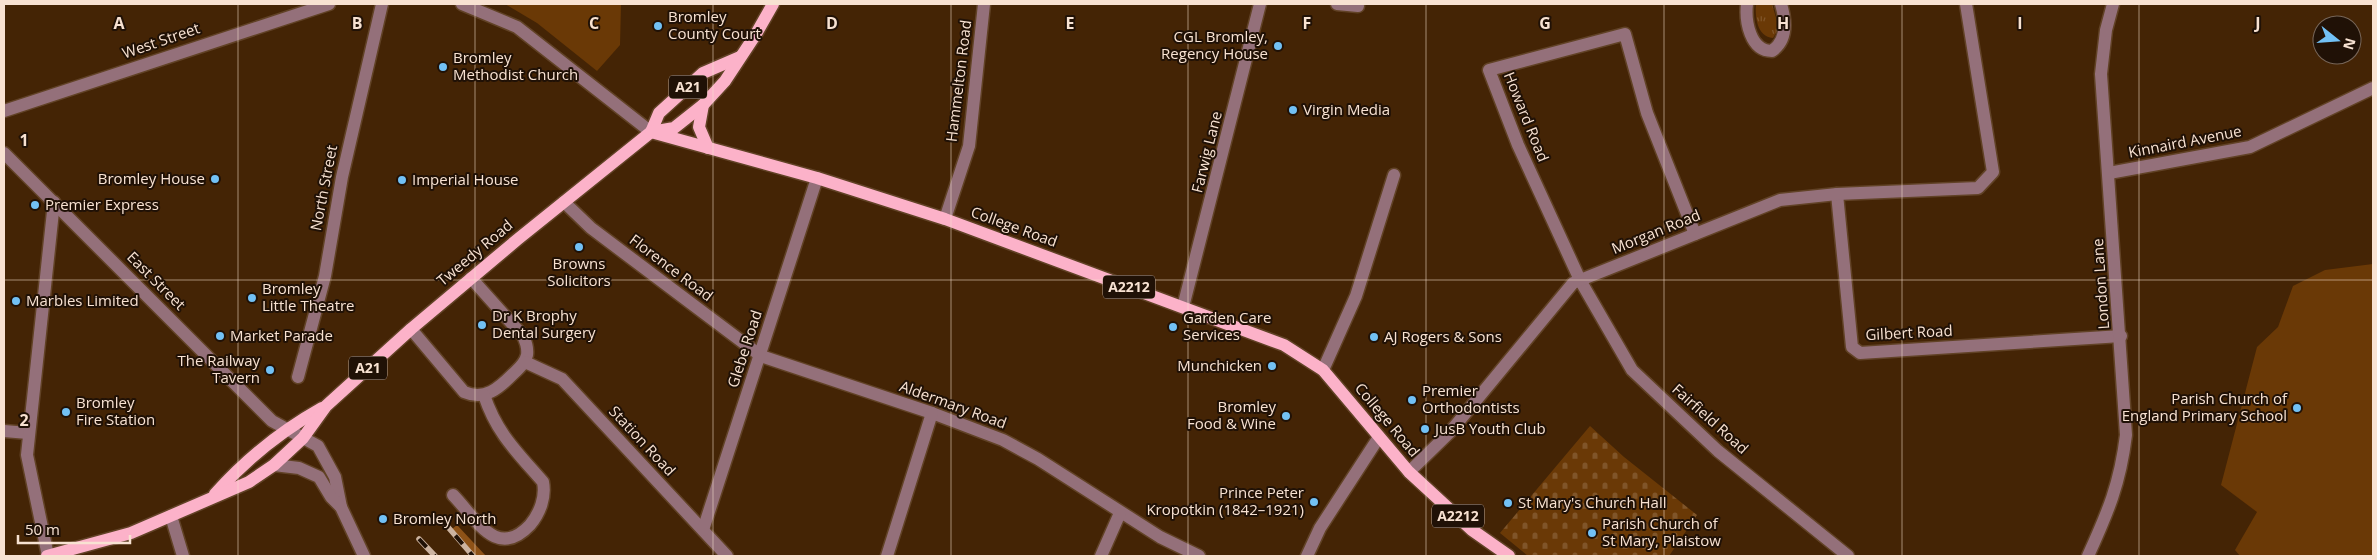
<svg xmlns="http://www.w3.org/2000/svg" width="2377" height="560" viewBox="0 0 2377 560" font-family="'Open Sans',sans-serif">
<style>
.grass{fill:url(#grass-tufts)}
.forest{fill:url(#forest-firs)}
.cemetery{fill:url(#cemetery-stones)}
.park{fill:#6a3906}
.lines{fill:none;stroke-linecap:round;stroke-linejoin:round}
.minor-casing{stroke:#614226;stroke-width:15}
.major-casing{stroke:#614226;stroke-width:15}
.minor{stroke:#94707a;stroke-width:12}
.major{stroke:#fcb2c9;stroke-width:12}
.rail-casing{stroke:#ccb3a0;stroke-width:5.5}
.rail{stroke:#201106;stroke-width:4;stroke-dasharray:11;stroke-linecap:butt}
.grid{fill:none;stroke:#f8e2d2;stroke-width:1;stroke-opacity:0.55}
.poi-dot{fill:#72c1f5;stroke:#201106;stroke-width:2}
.labels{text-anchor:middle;stroke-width:4;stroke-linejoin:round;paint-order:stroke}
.shield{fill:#201106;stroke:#b7a395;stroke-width:1}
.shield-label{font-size:14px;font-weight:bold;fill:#f8e2d2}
.poi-label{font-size:15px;fill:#f8e2d2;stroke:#201106;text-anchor:start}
.street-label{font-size:15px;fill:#f8e2d2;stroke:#201106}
.grid-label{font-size:16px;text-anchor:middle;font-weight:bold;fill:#f8e2d2;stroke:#201106;stroke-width:4;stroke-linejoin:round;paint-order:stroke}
</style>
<defs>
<pattern id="grass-tufts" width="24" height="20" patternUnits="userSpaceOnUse" patternTransform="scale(1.25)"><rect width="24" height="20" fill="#6a3906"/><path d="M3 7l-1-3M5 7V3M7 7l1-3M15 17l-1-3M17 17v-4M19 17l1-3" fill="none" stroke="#805529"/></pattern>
<pattern id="forest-firs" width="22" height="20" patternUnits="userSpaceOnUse" patternTransform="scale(1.25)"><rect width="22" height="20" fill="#8e5217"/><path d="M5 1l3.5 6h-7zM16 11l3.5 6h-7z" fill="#9f6b38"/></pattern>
<pattern id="cemetery-stones" width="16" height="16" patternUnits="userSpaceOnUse" patternTransform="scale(1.25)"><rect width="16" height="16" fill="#6a3906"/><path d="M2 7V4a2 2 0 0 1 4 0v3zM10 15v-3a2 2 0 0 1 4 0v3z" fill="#805529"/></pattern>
</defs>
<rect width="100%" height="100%" fill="#442405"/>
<!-- grass -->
<path class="grass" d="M1756,4H1772L1779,28L1773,38C1757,37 1755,17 1756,4Z"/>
<!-- forest -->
<path class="forest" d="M457,525L486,556H476L452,529Z"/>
<!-- cemetery -->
<path class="cemetery" d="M1590,426L1624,457L1697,515L1669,556H1528L1500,533Z"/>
<!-- park -->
<g class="park">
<path d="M505,4H621L620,45L597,71L537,23Z"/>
<path d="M2373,264V556H2240L2235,550L2257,512L2221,485L2257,347L2278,327L2293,286L2325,270Z"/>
</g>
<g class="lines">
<!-- minor casing -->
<g class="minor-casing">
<g id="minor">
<path d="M462,4L517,27L651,132"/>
<path d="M1337,4L1358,6"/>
<path d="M1747,4C1745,21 1750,51 1772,51C1788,40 1786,21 1781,4"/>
<path d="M4,111L329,4"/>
<path d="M4,153L272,421L318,446L335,477L341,507"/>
<path d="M2109,173L2250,147L2373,88"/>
<path d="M1837,194L1852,347L1860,353L2121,336"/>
<path d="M564,202L591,228L761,356L932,413L1003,440L1038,459L1160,537L1199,556"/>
<path d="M945,219L969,146L984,4"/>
<path d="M1695,234L1647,113L1625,34L1489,70L1518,145L1580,280L1632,370L1718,451L1848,556"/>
<path d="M1183,307L1260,4"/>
<path d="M411,329L464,392C485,401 499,388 513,374C519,368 525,364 527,355C528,348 526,342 523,336L471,278"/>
<path d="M525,362L562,379L727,556"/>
<path d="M1323,370L1356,296L1394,175"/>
<path d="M298,377L325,276L342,177L382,4"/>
<path d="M4,431L28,433"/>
<path d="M274,465L299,468L319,477L331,497L341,507L364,556"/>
<path d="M1409,472L1450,432L1573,283L1780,200L1837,194L1978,188L1993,172L1966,4"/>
<path d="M453,495C477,520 497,560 530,525C540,513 546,497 543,482C517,452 497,434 484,395"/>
<path d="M171,516L183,556"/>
<path d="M703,530L817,178"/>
<path d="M48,556L27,455L54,202"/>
<path d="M887,556L932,413"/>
<path d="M1101,556L1120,513"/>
<path d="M1307,556L1320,528L1379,437"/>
<path d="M2088,556C2108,512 2120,484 2126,435L2101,74L2106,30L2113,4"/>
</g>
</g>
<!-- major casing -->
<g class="major-casing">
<g id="major">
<path d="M703,105L699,127L708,148"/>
<path d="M651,132L817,178L945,219L1284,345L1323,370L1409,472L1472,530L1509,556"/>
<path d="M651,132L659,113L703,73L740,57"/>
<path d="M215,494C246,459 281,431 322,408"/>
<path d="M47,556L131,533L249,482L274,465L303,438L326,406L411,329L518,239L651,132L674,128L703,105L725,81L756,34L773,4"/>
</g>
</g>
<!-- minor -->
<use href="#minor" class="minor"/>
<!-- major -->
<use href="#major" class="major"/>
<!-- rail casing -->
<g class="rail-casing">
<g id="rail">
<path d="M441,519L473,556"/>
<path d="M419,539L435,556"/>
</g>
</g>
<!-- rail -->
<use href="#rail" class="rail"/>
</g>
<!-- grid -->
<path class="grid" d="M238,4V556M475,4V556M713,4V556M951,4V556M1188,4V556M1426,4V556M1664,4V556M1902,4V556M2139,4V556M4,280H2373"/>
<!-- markers -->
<g class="poi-dot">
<circle cx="658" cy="26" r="5"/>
<circle cx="1278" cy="46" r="5"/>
<circle cx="443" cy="67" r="5"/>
<circle cx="1293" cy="110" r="5"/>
<circle cx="215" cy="179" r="5"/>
<circle cx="402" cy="180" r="5"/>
<circle cx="35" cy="205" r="5"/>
<circle cx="579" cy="247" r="5"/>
<circle cx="252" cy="298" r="5"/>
<circle cx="16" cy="301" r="5"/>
<circle cx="482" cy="325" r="5"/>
<circle cx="1173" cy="327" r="5"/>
<circle cx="220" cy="336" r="5"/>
<circle cx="1374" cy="337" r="5"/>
<circle cx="1272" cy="366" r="5"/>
<circle cx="270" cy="370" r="5"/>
<circle cx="1412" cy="400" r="5"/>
<circle cx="2297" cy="408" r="5"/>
<circle cx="66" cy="412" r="5"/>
<circle cx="1286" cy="416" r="5"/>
<circle cx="1425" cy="429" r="5"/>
<circle cx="1314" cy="502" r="5"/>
<circle cx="1508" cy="503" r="5"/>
<circle cx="383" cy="519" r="5"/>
<circle cx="1592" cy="533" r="5"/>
</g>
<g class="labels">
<!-- shield labels -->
<g class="shield">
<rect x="669" y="75.5" width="38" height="23" rx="4"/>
<rect x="1103" y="275.5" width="52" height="23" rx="4"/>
<rect x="349" y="356.5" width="38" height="23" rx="4"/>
<rect x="1432" y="504.5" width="52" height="23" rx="4"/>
</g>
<g class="shield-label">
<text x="688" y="92">A21</text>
<text x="1129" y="292">A2212</text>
<text x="368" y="373">A21</text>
<text x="1458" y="521">A2212</text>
</g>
<!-- poi labels -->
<g class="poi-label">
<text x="668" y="22">Bromley<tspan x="668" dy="17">County Court</tspan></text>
<text x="1268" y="42" text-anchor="end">CGL Bromley,<tspan x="1268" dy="17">Regency House</tspan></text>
<text x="453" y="63">Bromley<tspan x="453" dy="17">Methodist Church</tspan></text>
<text x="1303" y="115">Virgin Media</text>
<text x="205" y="184" text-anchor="end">Bromley House</text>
<text x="412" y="185">Imperial House</text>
<text x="45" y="210">Premier Express</text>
<text x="579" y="269" text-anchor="middle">Browns<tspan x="579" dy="17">Solicitors</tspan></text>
<text x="262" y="294">Bromley<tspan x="262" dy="17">Little Theatre</tspan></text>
<text x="26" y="306">Marbles Limited</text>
<text x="492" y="321">Dr K Brophy<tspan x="492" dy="17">Dental Surgery</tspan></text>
<text x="1183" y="323">Garden Care<tspan x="1183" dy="17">Services</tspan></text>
<text x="230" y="341">Market Parade</text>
<text x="1384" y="342">AJ Rogers &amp; Sons</text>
<text x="260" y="366" text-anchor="end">The Railway<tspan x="260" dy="17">Tavern</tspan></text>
<text x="1262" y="371" text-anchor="end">Munchicken</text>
<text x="1422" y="396">Premier<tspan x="1422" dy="17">Orthodontists</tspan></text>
<text x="2287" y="404" text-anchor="end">Parish Church of<tspan x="2287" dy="17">England Primary School</tspan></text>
<text x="76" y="408">Bromley<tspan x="76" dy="17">Fire Station</tspan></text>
<text x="1276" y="412" text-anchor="end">Bromley<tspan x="1276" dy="17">Food &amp; Wine</tspan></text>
<text x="1435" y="434">JusB Youth Club</text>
<text x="1304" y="498" text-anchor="end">Prince Peter<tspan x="1304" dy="17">Kropotkin (1842–1921)</tspan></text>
<text x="1518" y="508">St Mary's Church Hall</text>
<text x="393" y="524">Bromley North</text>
<text x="1602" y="529">Parish Church of<tspan x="1602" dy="17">St Mary, Plaistow</tspan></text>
</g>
<!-- street labels -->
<g class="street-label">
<text transform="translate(161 41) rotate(-19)" y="5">West Street</text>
<text transform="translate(959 81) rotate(-83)" y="5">Hammelton Road</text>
<text transform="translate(1526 117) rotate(68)" y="5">Howard Road</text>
<text transform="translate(2185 142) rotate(-11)" y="5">Kinnaird Avenue</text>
<text transform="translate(1207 152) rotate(-76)" y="5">Farwig Lane</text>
<text transform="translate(324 188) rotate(-79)" y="5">North Street</text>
<text transform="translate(1014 227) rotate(20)" y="5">College Road</text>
<text transform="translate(1656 232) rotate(-22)" y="5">Morgan Road</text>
<text transform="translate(475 253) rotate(-40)" y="5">Tweedy Road</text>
<text transform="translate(671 268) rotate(37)" y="5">Florence Road</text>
<text transform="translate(156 281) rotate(45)" y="5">East Street</text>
<text transform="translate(2101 284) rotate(-94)" y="5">London Lane</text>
<text transform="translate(1909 333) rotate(-3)" y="5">Gilbert Road</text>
<text transform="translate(745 349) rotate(-72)" y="5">Glebe Road</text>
<text transform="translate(953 405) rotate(20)" y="5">Aldermary Road</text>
<text transform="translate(1710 419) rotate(42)" y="5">Fairfield Road</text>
<text transform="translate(1387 420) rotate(50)" y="5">College Road</text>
<text transform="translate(642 441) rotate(47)" y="5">Station Road</text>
</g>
</g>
<g class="grid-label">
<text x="119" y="29">A</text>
<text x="357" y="29">B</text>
<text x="594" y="29">C</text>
<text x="832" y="29">D</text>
<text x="1070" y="29">E</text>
<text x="1307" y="29">F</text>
<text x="1545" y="29">G</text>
<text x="1783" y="29">H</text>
<text x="2020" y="29">I</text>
<text x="2258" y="29">J</text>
<text x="24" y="146">1</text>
<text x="24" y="426">2</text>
</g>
<!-- border -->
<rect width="2377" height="560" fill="none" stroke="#f8e2d2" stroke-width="10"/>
<!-- north arrow -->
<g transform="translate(2337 40) rotate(107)"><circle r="24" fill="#201106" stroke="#766558"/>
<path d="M0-4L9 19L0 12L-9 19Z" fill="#72c1f5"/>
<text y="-8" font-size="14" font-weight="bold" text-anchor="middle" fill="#f8e2d2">N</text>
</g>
<!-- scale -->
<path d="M18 535v8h112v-8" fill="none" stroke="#f8e2d2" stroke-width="2.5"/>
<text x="25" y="535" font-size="15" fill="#f8e2d2" stroke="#201106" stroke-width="4" paint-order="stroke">50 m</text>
</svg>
